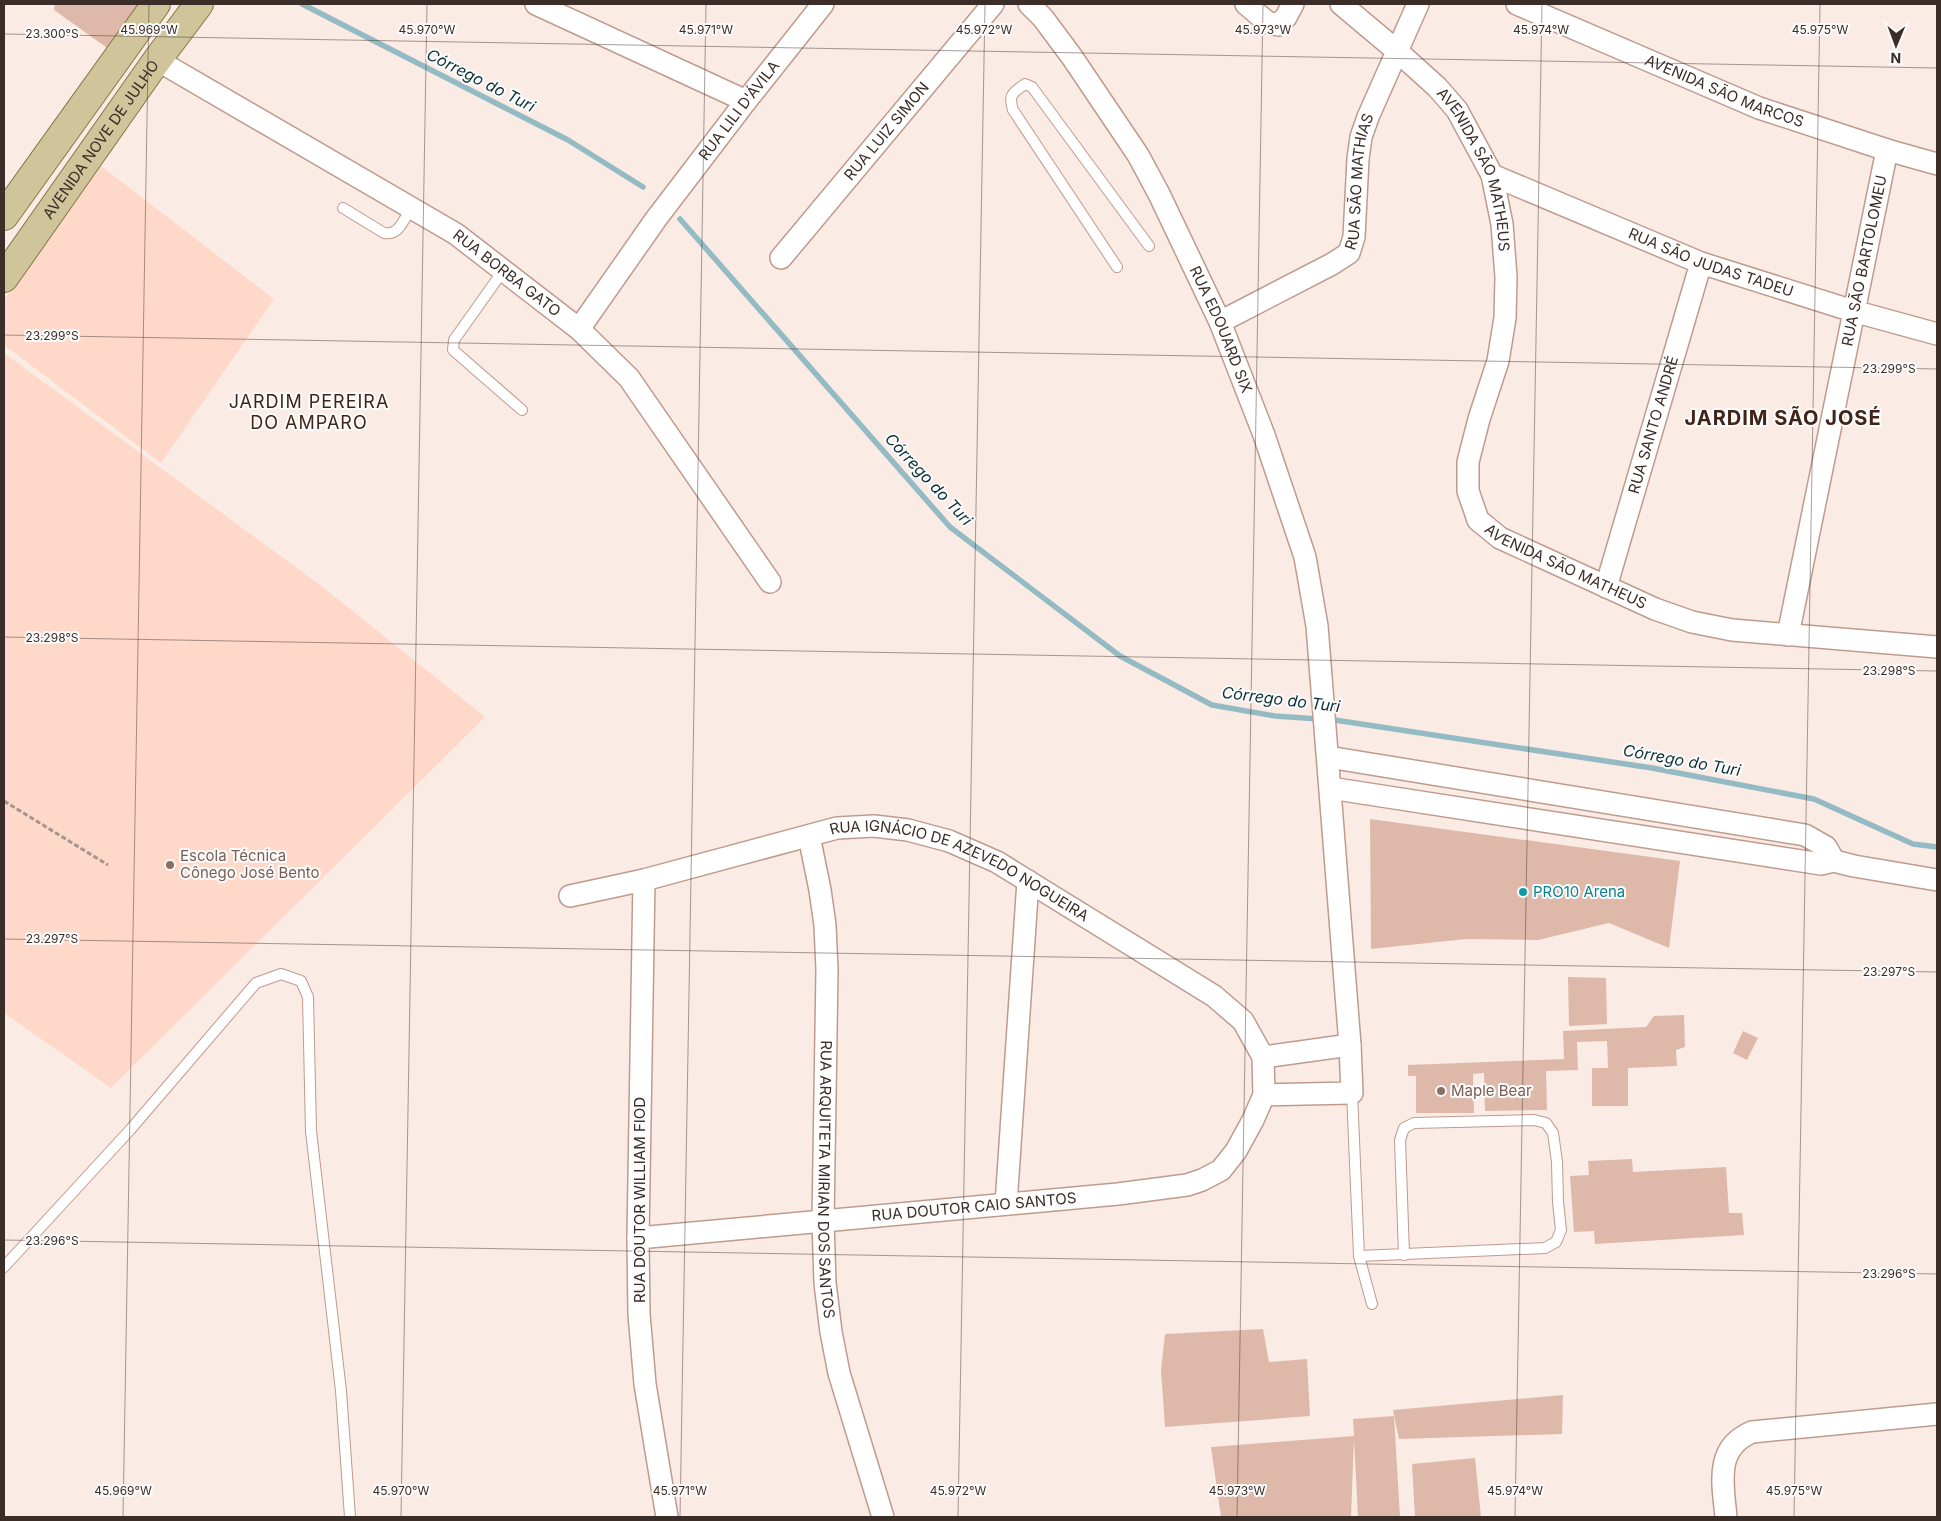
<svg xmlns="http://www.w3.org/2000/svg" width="1941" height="1521" viewBox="0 0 1941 1521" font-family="Inter,sans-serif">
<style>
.built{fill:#fed9ca}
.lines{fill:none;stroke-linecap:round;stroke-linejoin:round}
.stream{stroke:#94bbc4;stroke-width:5.5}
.building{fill:#deb9aa}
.lane-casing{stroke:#bf9b8d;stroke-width:12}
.street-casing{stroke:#bf9b8d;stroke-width:24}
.primary-casing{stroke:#877646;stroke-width:30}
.path{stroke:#a4958f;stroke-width:3;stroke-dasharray:5 2.5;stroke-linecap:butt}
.lane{stroke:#fff;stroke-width:10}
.street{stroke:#fff;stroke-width:21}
.primary{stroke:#d0c49a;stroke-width:28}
.ticks{fill:none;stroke:#3b2d27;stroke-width:1;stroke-opacity:0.45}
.education-dot{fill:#8d6e63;stroke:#fcfcfc;stroke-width:2}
.culture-dot{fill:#0f9aa8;stroke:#fcfcfc;stroke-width:2}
.labels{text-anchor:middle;stroke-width:4;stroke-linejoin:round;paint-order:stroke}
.street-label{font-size:15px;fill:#3b2d27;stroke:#fcfcfc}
.education-label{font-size:15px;fill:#785e54;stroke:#fcfcfc;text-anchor:start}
.culture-label{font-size:15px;fill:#0d838f;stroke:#fcfcfc;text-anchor:start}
.water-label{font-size:16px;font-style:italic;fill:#093138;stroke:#fcfcfc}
.quarter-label{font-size:18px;letter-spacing:1px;fill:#412419;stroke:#fcfcfc}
.district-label{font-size:20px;font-weight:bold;letter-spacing:1px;fill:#412419;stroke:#fcfcfc}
.ticks-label{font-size:12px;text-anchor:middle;fill:#3b2d27;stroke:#fcfcfc;stroke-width:4;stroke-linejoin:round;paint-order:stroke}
</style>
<rect width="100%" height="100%" fill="#fbebe5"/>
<!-- built -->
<g class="built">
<path d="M101,166L274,299L161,463L4,345V300Z"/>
<path d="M4,353L320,585L485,717L111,1088L4,1013Z"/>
</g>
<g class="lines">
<!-- stream -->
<g class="stream">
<path d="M302,4L568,140L643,187"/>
<path d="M680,219L950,527L1120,656L1212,705L1275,716L1319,719"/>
<path d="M1328,719L1652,768L1814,799L1913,844L1937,847"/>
</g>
</g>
<!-- building -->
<g class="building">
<path d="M55,4H143L110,50L54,10Z"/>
<path d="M1370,819L1680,861L1669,948L1609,923L1538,940L1466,939L1371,949Z"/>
<path d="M1568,977L1606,978L1607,1024L1569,1026Z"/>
<path d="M1684,1015L1685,1047L1676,1050L1677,1066L1628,1068V1106H1592V1068H1608L1607,1041L1577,1042L1578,1070L1546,1071L1547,1110L1485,1111L1484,1073L1473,1074L1474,1113H1416V1076H1408V1065L1564,1059L1563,1031L1646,1027L1654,1016Z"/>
<path d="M1743,1031L1758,1038L1747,1060L1733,1053Z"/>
<path d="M1632,1159L1633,1172L1726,1167L1729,1213H1742L1744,1235L1595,1244L1594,1231L1574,1232L1570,1176L1589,1175L1588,1161Z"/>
<path d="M1263,1329L1269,1362L1307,1359L1310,1416L1165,1427L1161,1370L1165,1334Z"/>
<path d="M1563,1395L1562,1434L1399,1439L1393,1410Z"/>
<path d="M1394,1416L1400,1517H1358L1354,1439L1351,1517H1221L1211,1447L1354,1436L1353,1419Z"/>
<path d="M1475,1458L1481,1517H1415L1412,1464Z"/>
</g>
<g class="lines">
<!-- lane casing -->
<g class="lane-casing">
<g id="lane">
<path d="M343,208L384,233C399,236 404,219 411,208"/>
<path d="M1117,267L1013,110C1008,94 1013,93 1025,84L1032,87L1149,246"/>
<path d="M503,271L454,340L453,350L522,410"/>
<path d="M1352,1093L1359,1256L1372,1304"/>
<path d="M1359,1256L1545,1248L1556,1242L1561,1230L1558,1202L1557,1162L1553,1133L1546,1123L1534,1120L1414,1123L1404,1128L1400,1140L1404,1255"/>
<path d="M4,1267L130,1130L256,983L281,974L301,981L308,997L311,1131L341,1391L350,1517"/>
</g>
</g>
<!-- street casing -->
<g class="street-casing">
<g id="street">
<path d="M536,4L746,101"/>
<path id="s1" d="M1029,4L1043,18L1072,57L1138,155L1159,194L1220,322L1264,435L1305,557L1317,626L1350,1045L1352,1093L1264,1095"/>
<path d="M1246,4L1267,22L1278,25L1286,17L1293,4"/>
<path id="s2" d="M1341,4L1397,51L1437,87L1457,110L1492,175L1502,224L1506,277L1505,318L1498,361L1479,419L1468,462V491L1478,520L1500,538L1655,609L1692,622L1732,630L1937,647"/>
<path id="s3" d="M1517,4L1759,108L1887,150L1937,164"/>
<path id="s4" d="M157,60L456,234L579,329L629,378L770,582"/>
<path id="s5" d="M1492,175L1701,263L1853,311L1937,334"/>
<path id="s6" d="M781,258L993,4"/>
<path id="s7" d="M1220,322L1332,264L1349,253L1354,237L1358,159L1361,137L1368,117L1418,4"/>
<path id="s8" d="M579,329L656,219L746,101L823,4"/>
<path id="s9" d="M1606,587L1701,263"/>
<path id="s10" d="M1788,635L1887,150"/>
<path d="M1328,757L1805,835L1826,847L1834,861"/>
<path d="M1330,788L1821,864L1834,861L1854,866L1937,880"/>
<path id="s11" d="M809,836L820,890L825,925L827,970L823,1221L825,1283L831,1332L839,1373L883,1517"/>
<path d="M644,880L638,1238L639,1314L645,1384L667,1517"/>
<path id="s12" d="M570,896L644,880L837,828L874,826L908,830L949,841L997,862L1214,996L1243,1021L1263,1057L1264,1095L1253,1120L1236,1151L1221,1170L1202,1180L1187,1185L1118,1194L638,1238"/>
<path d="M1263,1057L1350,1045"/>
<path d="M1006,1204L1028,881"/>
<path d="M1726,1517C1723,1484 1714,1448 1752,1432L1937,1414"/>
</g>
</g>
<!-- primary casing -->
<g class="primary-casing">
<g id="primary">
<path d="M4,216L156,4"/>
<path id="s13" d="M4,278L157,60L199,4"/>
</g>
</g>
<!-- path -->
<path class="path" d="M4,801L108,865"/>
<!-- lane -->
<use href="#lane" class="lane"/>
<!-- street -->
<use href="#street" class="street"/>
<!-- primary -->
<use href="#primary" class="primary"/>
</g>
<!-- ticks -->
<path class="ticks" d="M4,34L1937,68M4,335L1937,369M4,637L1937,671M4,939L1937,972M4,1240L1937,1274M123,1517L149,4M401,1517L427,4M680,1517L706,4M958,1517L985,4M1237,1517L1263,4M1515,1517L1542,4M1794,1517L1820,4"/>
<!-- markers -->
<g class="education-dot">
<circle cx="170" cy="865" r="5"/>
<circle cx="1441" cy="1091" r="5"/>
</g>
<circle class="culture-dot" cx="1523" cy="892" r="5"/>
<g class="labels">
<!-- street labels -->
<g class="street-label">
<text dy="5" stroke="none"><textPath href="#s3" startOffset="225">AVENIDA SÃO MARCOS</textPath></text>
<text dy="5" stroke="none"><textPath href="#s8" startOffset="271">RUA LILI D'ÁVILA</textPath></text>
<text dy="5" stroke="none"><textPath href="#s6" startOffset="165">RUA LUIZ SIMON</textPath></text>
<text dy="5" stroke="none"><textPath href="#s13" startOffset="169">AVENIDA NOVE DE JULHO</textPath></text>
<text dy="5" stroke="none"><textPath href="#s2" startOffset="220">AVENIDA SÃO MATHEUS</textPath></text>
<text dy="5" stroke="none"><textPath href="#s7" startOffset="219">RUA SÃO MATHIAS</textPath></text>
<text dy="5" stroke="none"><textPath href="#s10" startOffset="382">RUA SÃO BARTOLOMEU</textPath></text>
<text dy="5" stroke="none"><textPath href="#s5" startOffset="236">RUA SÃO JUDAS TADEU</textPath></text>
<text dy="5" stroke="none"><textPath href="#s4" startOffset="410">RUA BORBA GATO</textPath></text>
<text dy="5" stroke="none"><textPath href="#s1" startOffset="380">RUA EDOUARD SIX</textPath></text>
<text dy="5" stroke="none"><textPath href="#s9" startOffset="169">RUA SANTO ANDRÉ</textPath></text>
<text dy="5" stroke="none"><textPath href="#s2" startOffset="684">AVENIDA SÃO MATHEUS</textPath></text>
<text dy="5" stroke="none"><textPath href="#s12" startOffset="408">RUA IGNÁCIO DE AZEVEDO NOGUEIRA</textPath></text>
<text dy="5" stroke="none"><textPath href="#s11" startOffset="345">RUA ARQUITETA MIRIAN DOS SANTOS</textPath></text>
<text transform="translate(640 1200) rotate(-90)" y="5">RUA DOUTOR WILLIAM FIOD</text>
<text transform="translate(974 1207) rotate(-5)" y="5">RUA DOUTOR CAIO SANTOS</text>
</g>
<!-- education labels -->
<g class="education-label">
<text x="180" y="861">Escola Técnica<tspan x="180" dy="17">Cônego José Bento</tspan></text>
<text x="1451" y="1096">Maple Bear</text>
</g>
<!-- culture labels -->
<g class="culture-label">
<text x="1533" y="897">PRO10 Arena</text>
</g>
<!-- water labels -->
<g class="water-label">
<text transform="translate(481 80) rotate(27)" y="6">Córrego do Turi</text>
<text transform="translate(929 479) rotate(47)" y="6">Córrego do Turi</text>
<text transform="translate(1281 699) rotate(7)" y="6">Córrego do Turi</text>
<text transform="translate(1682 760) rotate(10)" y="6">Córrego do Turi</text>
</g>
<!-- quarter labels -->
<g class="quarter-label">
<text x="309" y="408">JARDIM PEREIRA<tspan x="309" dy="21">DO AMPARO</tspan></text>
</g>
<!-- district labels -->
<g class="district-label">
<text x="1783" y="425">JARDIM SÃO JOSÉ</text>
</g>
</g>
<g class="ticks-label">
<text x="149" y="34">45.969°W</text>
<text x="427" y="34">45.970°W</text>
<text x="706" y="34">45.971°W</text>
<text x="984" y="34">45.972°W</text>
<text x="1263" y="34">45.973°W</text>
<text x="1541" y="34">45.974°W</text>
<text x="1820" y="34">45.975°W</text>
<text x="52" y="38">23.300°S</text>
<text x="52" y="340">23.299°S</text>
<text x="1889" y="373">23.299°S</text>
<text x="52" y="642">23.298°S</text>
<text x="1889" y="675">23.298°S</text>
<text x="52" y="943">23.297°S</text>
<text x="1889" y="976">23.297°S</text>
<text x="52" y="1245">23.296°S</text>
<text x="1889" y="1278">23.296°S</text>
<text x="123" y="1495">45.969°W</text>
<text x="401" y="1495">45.970°W</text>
<text x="680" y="1495">45.971°W</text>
<text x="958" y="1495">45.972°W</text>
<text x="1237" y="1495">45.973°W</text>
<text x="1515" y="1495">45.974°W</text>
<text x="1794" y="1495">45.975°W</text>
</g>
<!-- border -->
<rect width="1941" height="1521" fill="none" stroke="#3b2d27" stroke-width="10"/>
<!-- north arrow -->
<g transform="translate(1896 45) rotate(181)" stroke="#fcfcfc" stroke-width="4" paint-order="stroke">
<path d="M0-4L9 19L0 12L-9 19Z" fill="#3b2d27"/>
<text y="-8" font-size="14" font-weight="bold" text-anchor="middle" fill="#3b2d27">N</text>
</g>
</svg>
